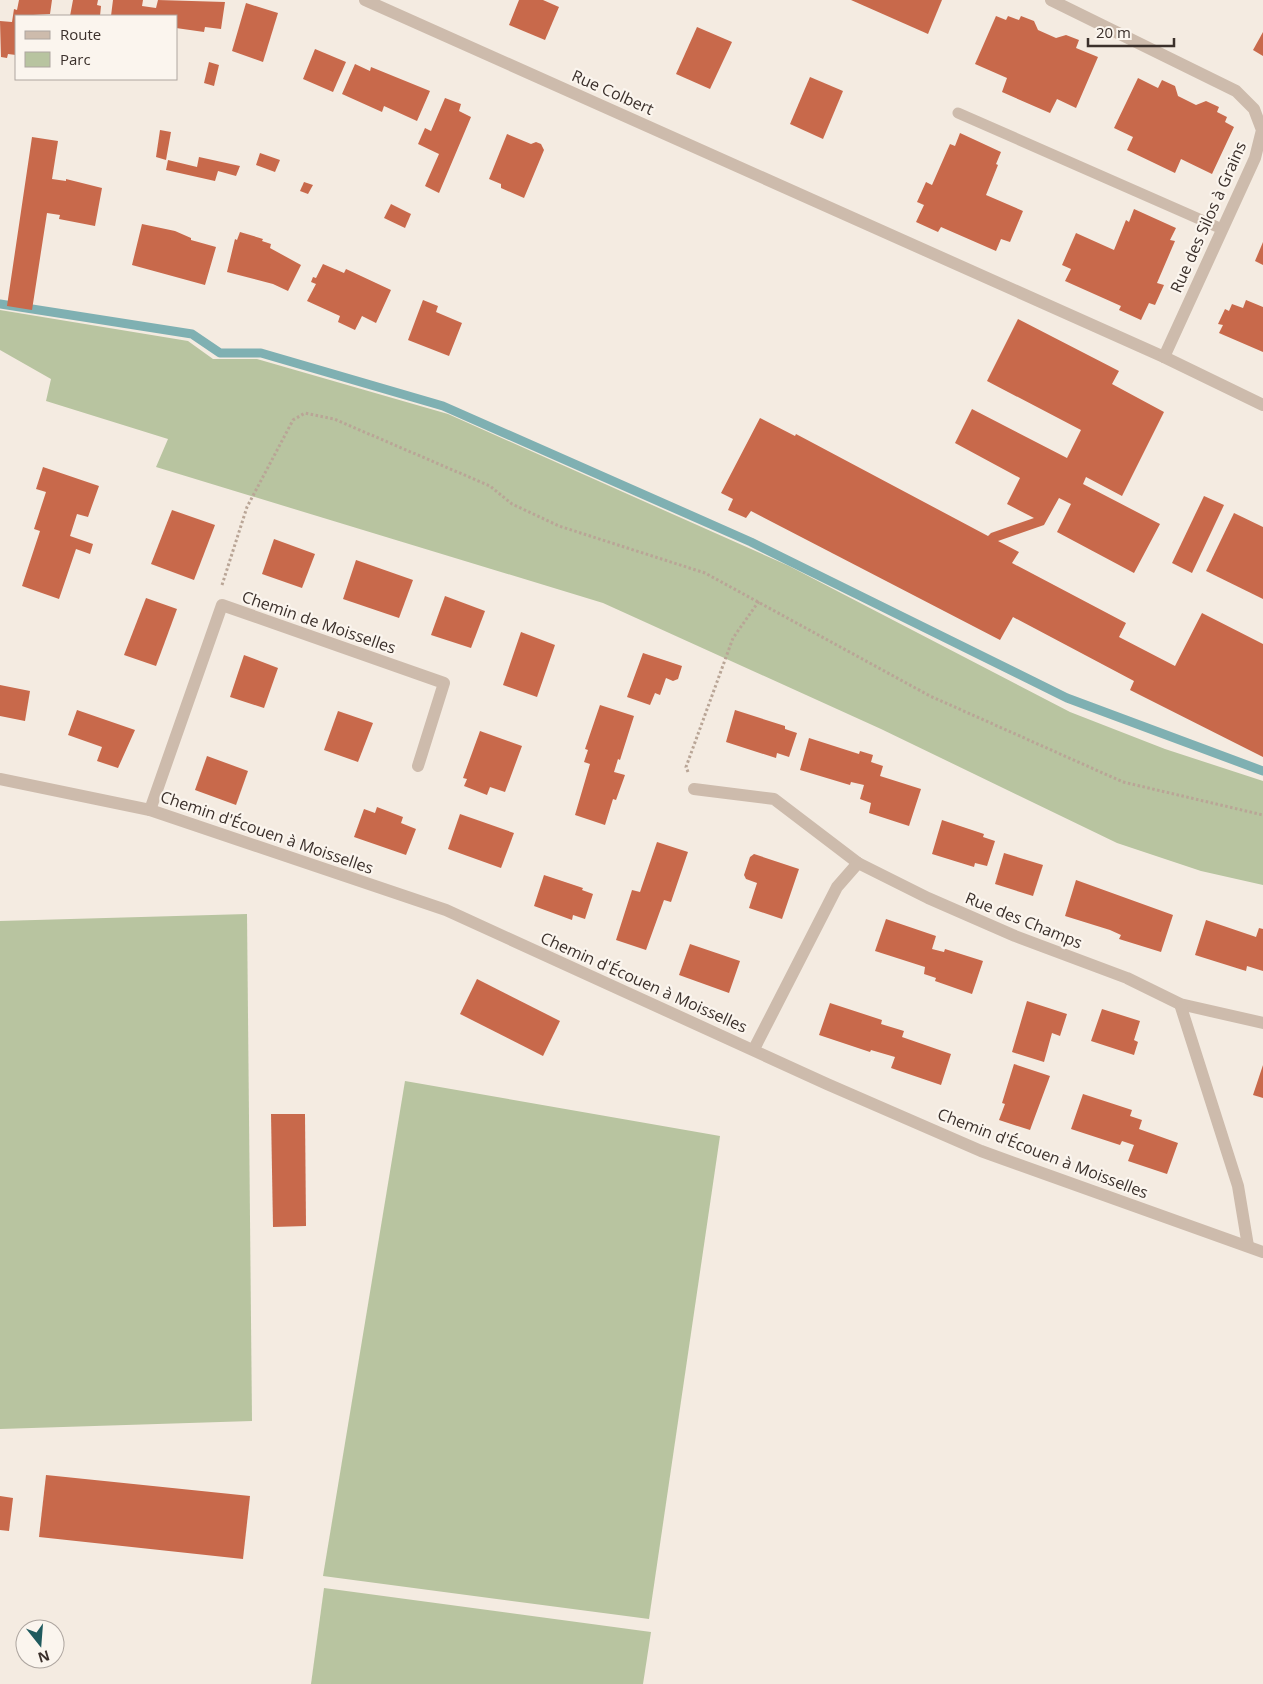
<svg xmlns="http://www.w3.org/2000/svg" width="1263" height="1684" viewBox="0 0 1263 1684" font-family="'Open Sans',sans-serif">
<style>
.green{fill:#b8c4a0}
.lines{fill:none;stroke-linecap:round;stroke-linejoin:round}
.stream{stroke:#7fb0b2;stroke-width:9}
.building{fill:#c8694b}
.path{stroke:#b9a596;stroke-width:3;stroke-dasharray:2.5 2.5;stroke-linecap:butt}
.service{stroke:#cdbbac;stroke-width:11}
.minor{stroke:#cdbbac;stroke-width:12}
.tertiary{stroke:#cdbbac;stroke-width:12}
.labels{text-anchor:middle;stroke-width:4.5;stroke-linejoin:round;paint-order:stroke}
.street-label{font-size:16px;fill:#3b302b;stroke:#fbf5ee}
</style>
<rect width="100%" height="100%" fill="#f4ebe1"/>
<!-- green -->
<g class="green">
<path d="M0,310L188,341L213,359H257L448,414L789,566L1070,712L1165,749L1263,781V885L1201,871L1117,843L881,729L603,603L156,467L168,439L46,401L51,379L0,350Z"/>
<path d="M247,914L252,1421L0,1429V921Z"/>
<path d="M405,1081L720,1136L649,1619L323,1576Z"/>
<path d="M324,1588L651,1632L643,1684H311Z"/>
</g>
<g class="lines">
<!-- stream -->
<path class="stream" d="M0,304L192,334L220,353H261L443,406L751,542L1067,698L1263,771"/>
</g>
<!-- building -->
<g class="building">
<path d="M19,0H52L50,14L16,16V55L8,54L7,58L1,57L0,21L12,22L14,9L17,10Z"/>
<path d="M73,0H98L97,5L101,6L100,16H70Z"/>
<path d="M113,0H143L142,6L156,8L158,0L225,2L221,29L205,27L204,32L176,28V16H111Z"/>
<path d="M519,0H543L559,7L545,40L509,25Z"/>
<path d="M851,0H942L928,34Z"/>
<path d="M246,3L278,13L263,62L232,51Z"/>
<path d="M996,16L1006,20L1008,16L1019,20L1021,16L1034,21L1038,30L1056,38L1066,35L1079,40L1076,48L1098,57L1076,108L1057,99L1050,113L1002,92L1007,78L975,64Z"/>
<path d="M697,27L732,42L710,89L676,74Z"/>
<path d="M1263,32V56L1253,50Z"/>
<path d="M315,49L346,62L333,92L303,79Z"/>
<path d="M209,62L219,65L214,86L204,83Z"/>
<path d="M355,64L370,71L371,67L430,91L417,121L384,106L382,112L342,94Z"/>
<path d="M810,77L843,91L823,139L790,124Z"/>
<path d="M1138,78L1158,88L1162,80L1175,86L1178,96L1196,105L1206,101L1219,107L1217,112L1227,117L1225,122L1234,127L1212,174L1181,159L1175,173L1127,150L1133,137L1114,128Z"/>
<path d="M445,98L461,104L459,111L471,117L439,193L425,186L439,154L418,144L425,128L431,131Z"/>
<path d="M160,130L171,132L166,160L156,157Z"/>
<path d="M960,133L1001,152L996,164L998,165L986,195L1023,211L1010,242L1001,239L996,251L941,227L938,232L916,222L924,205L917,202L926,182L932,185L950,144L955,146Z"/>
<path d="M507,134L531,144L536,142L541,144L544,150L524,198L501,188V184L489,179Z"/>
<path d="M32,137L58,141L52,179L66,181V179L102,188L95,226L59,219L60,215L47,213L32,310L7,306Z"/>
<path d="M260,153L280,160L275,172L256,165Z"/>
<path d="M199,157L240,166L236,176L218,171L215,181L166,170L168,160L197,167Z"/>
<path d="M304,182L313,185L308,194L300,191Z"/>
<path d="M391,204L411,214L405,228L384,218Z"/>
<path d="M1134,209L1176,228L1170,240L1175,241L1157,283L1164,285L1155,305L1149,303L1141,320L1119,310L1121,306L1065,281L1071,269L1062,265L1076,233L1114,250L1126,220L1129,222Z"/>
<path d="M142,224L175,231L191,238V240L216,247L205,285L132,265Z"/>
<path d="M240,232L263,239L262,241L271,244L270,248L301,265L288,291L273,284L227,272L235,239L237,240Z"/>
<path d="M1263,242V265L1255,261Z"/>
<path d="M323,264L344,273L346,269L391,290L376,323L362,316L355,330L338,322L340,316L307,301L316,284L311,282L313,277L316,278Z"/>
<path d="M423,300L438,306L436,312L462,323L449,356L408,340Z"/>
<path d="M1246,300L1263,307V352L1219,333L1223,325L1218,324L1225,309L1229,311L1232,304L1243,308Z"/>
<path d="M1018,319L1119,371L1112,384L1164,412L1122,496L1086,477L1083,484L1160,524L1134,573L1057,532L1071,504L1059,498L1044,525L998,541L1019,552L1012,563L1126,623L1119,637L1175,666L1202,613L1263,644V757L1130,690L1134,681L1013,617L1000,640L751,511L746,518L728,510L733,499L721,493L760,418L795,436L796,434L988,536L991,533L1034,518L1007,504L1020,478L955,443L972,409L1067,458L1081,430L987,381Z"/>
<path d="M43,467L99,486L88,517L77,514L70,536L93,544L90,554L76,549L59,599L22,586L40,531L34,529L46,492L36,489Z"/>
<path d="M1204,496L1224,505L1192,573L1172,563Z"/>
<path d="M172,510L215,525L194,580L151,564Z"/>
<path d="M1234,513L1263,527V599L1206,571Z"/>
<path d="M274,539L315,554L302,588L262,574Z"/>
<path d="M356,560L413,580L399,618L343,599Z"/>
<path d="M445,596L485,611L471,648L431,635Z"/>
<path d="M146,598L177,609L156,666L124,655Z"/>
<path d="M521,632L555,645L537,697L503,685Z"/>
<path d="M643,653L682,666L678,679L673,681L666,678L660,695L655,693L650,705L627,697Z"/>
<path d="M244,655L278,668L264,708L230,697Z"/>
<path d="M0,685L30,691L25,721L0,716Z"/>
<path d="M600,705L634,716L620,760L618,759L614,772L625,775L616,800L613,799L605,825L575,815L590,764L584,762L588,750L585,749Z"/>
<path d="M77,710L135,730L118,768L97,761L102,747L68,735Z"/>
<path d="M735,710L785,726V729L797,733L789,757L777,753L776,758L726,742Z"/>
<path d="M338,711L373,723L358,762L324,750Z"/>
<path d="M480,731L522,746L505,792L490,787L487,795L464,786L467,779L463,778Z"/>
<path d="M809,738L859,754L860,751L873,755L871,762L883,766L880,776L921,789L909,826L869,813L871,803L860,799L864,785L851,782L850,785L800,770Z"/>
<path d="M207,756L248,771L236,805L195,790Z"/>
<path d="M377,807L403,817L401,823L416,829L406,855L354,837L364,809L375,813Z"/>
<path d="M460,814L514,833L501,868L448,849Z"/>
<path d="M942,820L984,834L983,837L995,841L987,866L975,863L974,867L932,854Z"/>
<path d="M657,842L688,852L671,902L664,900L646,950L616,940L632,890L640,892Z"/>
<path d="M1004,853L1043,865L1033,896L995,884Z"/>
<path d="M754,854L799,869L782,919L749,908L757,883L746,879L744,875L750,857Z"/>
<path d="M544,875L583,888L582,890L593,894L585,919L573,915L572,920L534,906Z"/>
<path d="M1076,880L1173,915L1161,952L1119,939L1121,935L1110,930L1065,916Z"/>
<path d="M886,919L936,936L932,949L944,952L945,949L983,961L972,994L935,981L936,978L924,974L925,967L875,951Z"/>
<path d="M1206,920L1256,937L1259,928L1263,929V971L1247,966L1246,971L1195,955Z"/>
<path d="M690,944L740,961L729,993L679,975Z"/>
<path d="M477,979L560,1021L543,1056L460,1014Z"/>
<path d="M1027,1001L1067,1014L1060,1036L1052,1033L1044,1062L1012,1052Z"/>
<path d="M830,1003L882,1020L881,1024L904,1031L902,1037L951,1054L941,1085L891,1068L895,1057L871,1050L870,1052L819,1035Z"/>
<path d="M1102,1009L1140,1021L1134,1040L1138,1042L1134,1055L1091,1041Z"/>
<path d="M1014,1064L1050,1076L1030,1130L999,1120L1005,1104L1002,1103Z"/>
<path d="M1263,1065V1098L1253,1095Z"/>
<path d="M1083,1094L1132,1110L1130,1116L1142,1120L1139,1129L1178,1143L1167,1174L1128,1161L1134,1145L1122,1141L1120,1145L1071,1129Z"/>
<path d="M271,1114H305L306,1226L273,1227Z"/>
<path d="M46,1475L250,1496L243,1559L39,1537Z"/>
<path d="M0,1496L13,1498L9,1531L0,1530Z"/>
</g>
<g class="lines">
<!-- path -->
<g class="path">
<path d="M222,585L247,507L293,420L305,413L334,419L490,486L512,504L559,526L705,573L930,696L1123,782L1263,815"/>
<path d="M688,772L686,767L733,638L759,601"/>
</g>
<!-- service -->
<path class="service" d="M958,113L1222,229"/>
<!-- minor -->
<g class="minor">
<path d="M365,0L1164,357L1263,405"/>
<path d="M0,779L150,810L446,910L827,1084L981,1151L1263,1252"/>
<path d="M694,789L774,799L858,863L928,898L1015,936L1127,978L1180,1004L1263,1023"/>
<path d="M150,810L222,605L444,683L418,766"/>
<path d="M1180,1004L1238,1186L1248,1246"/>
<path d="M754,1049L837,887L858,863"/>
</g>
<!-- tertiary -->
<path class="tertiary" d="M1051,0L1236,91L1254,109L1262,130L1255,158L1164,357"/>
</g>
<g class="labels">
<!-- street labels -->
<g class="street-label">
<text transform="translate(613 92) rotate(24)" y="6">Rue Colbert</text>
<text transform="translate(1208 217) rotate(-66)" y="6">Rue des Silos à Grains</text>
<text transform="translate(319 622) rotate(19)" y="6">Chemin de Moisselles</text>
<text transform="translate(267 832) rotate(19)" y="6">Chemin d'Écouen à Moisselles</text>
<text transform="translate(1024 920) rotate(22)" y="6">Rue des Champs</text>
<text transform="translate(644 982) rotate(24)" y="6">Chemin d'Écouen à Moisselles</text>
<text transform="translate(1043 1153) rotate(21)" y="6">Chemin d'Écouen à Moisselles</text>
</g>
</g>
<!-- legend -->
<rect x="15" y="15" width="162" height="65" fill="#fbf5ee" stroke="#aea6a0"/>
<rect x="25" y="31" width="25" height="8" fill="#cdbbac" stroke="#aea6a0"/>
<text x="60" y="40" font-size="15" fill="#3b302b">Route</text>
<rect x="25" y="52" width="25" height="15" fill="#b8c4a0" stroke="#aea6a0"/>
<text x="60" y="65" font-size="15" fill="#3b302b">Parc</text>
<!-- north arrow -->
<g transform="translate(40 1644) rotate(163)"><circle r="24" fill="#fbf5ee" stroke="#aea6a0"/>
<path d="M0-4L9 19L0 12L-9 19Z" fill="#1f5a5e"/>
<text y="-8" font-size="14" font-weight="bold" text-anchor="middle" fill="#3b302b">N</text>
</g>
<!-- scale -->
<path d="M1088 38v8h86v-8" fill="none" stroke="#3b302b" stroke-width="2.5"/>
<text x="1096" y="38" font-size="15" fill="#3b302b" stroke="#fbf5ee" stroke-width="4" paint-order="stroke">20 m</text>
</svg>
